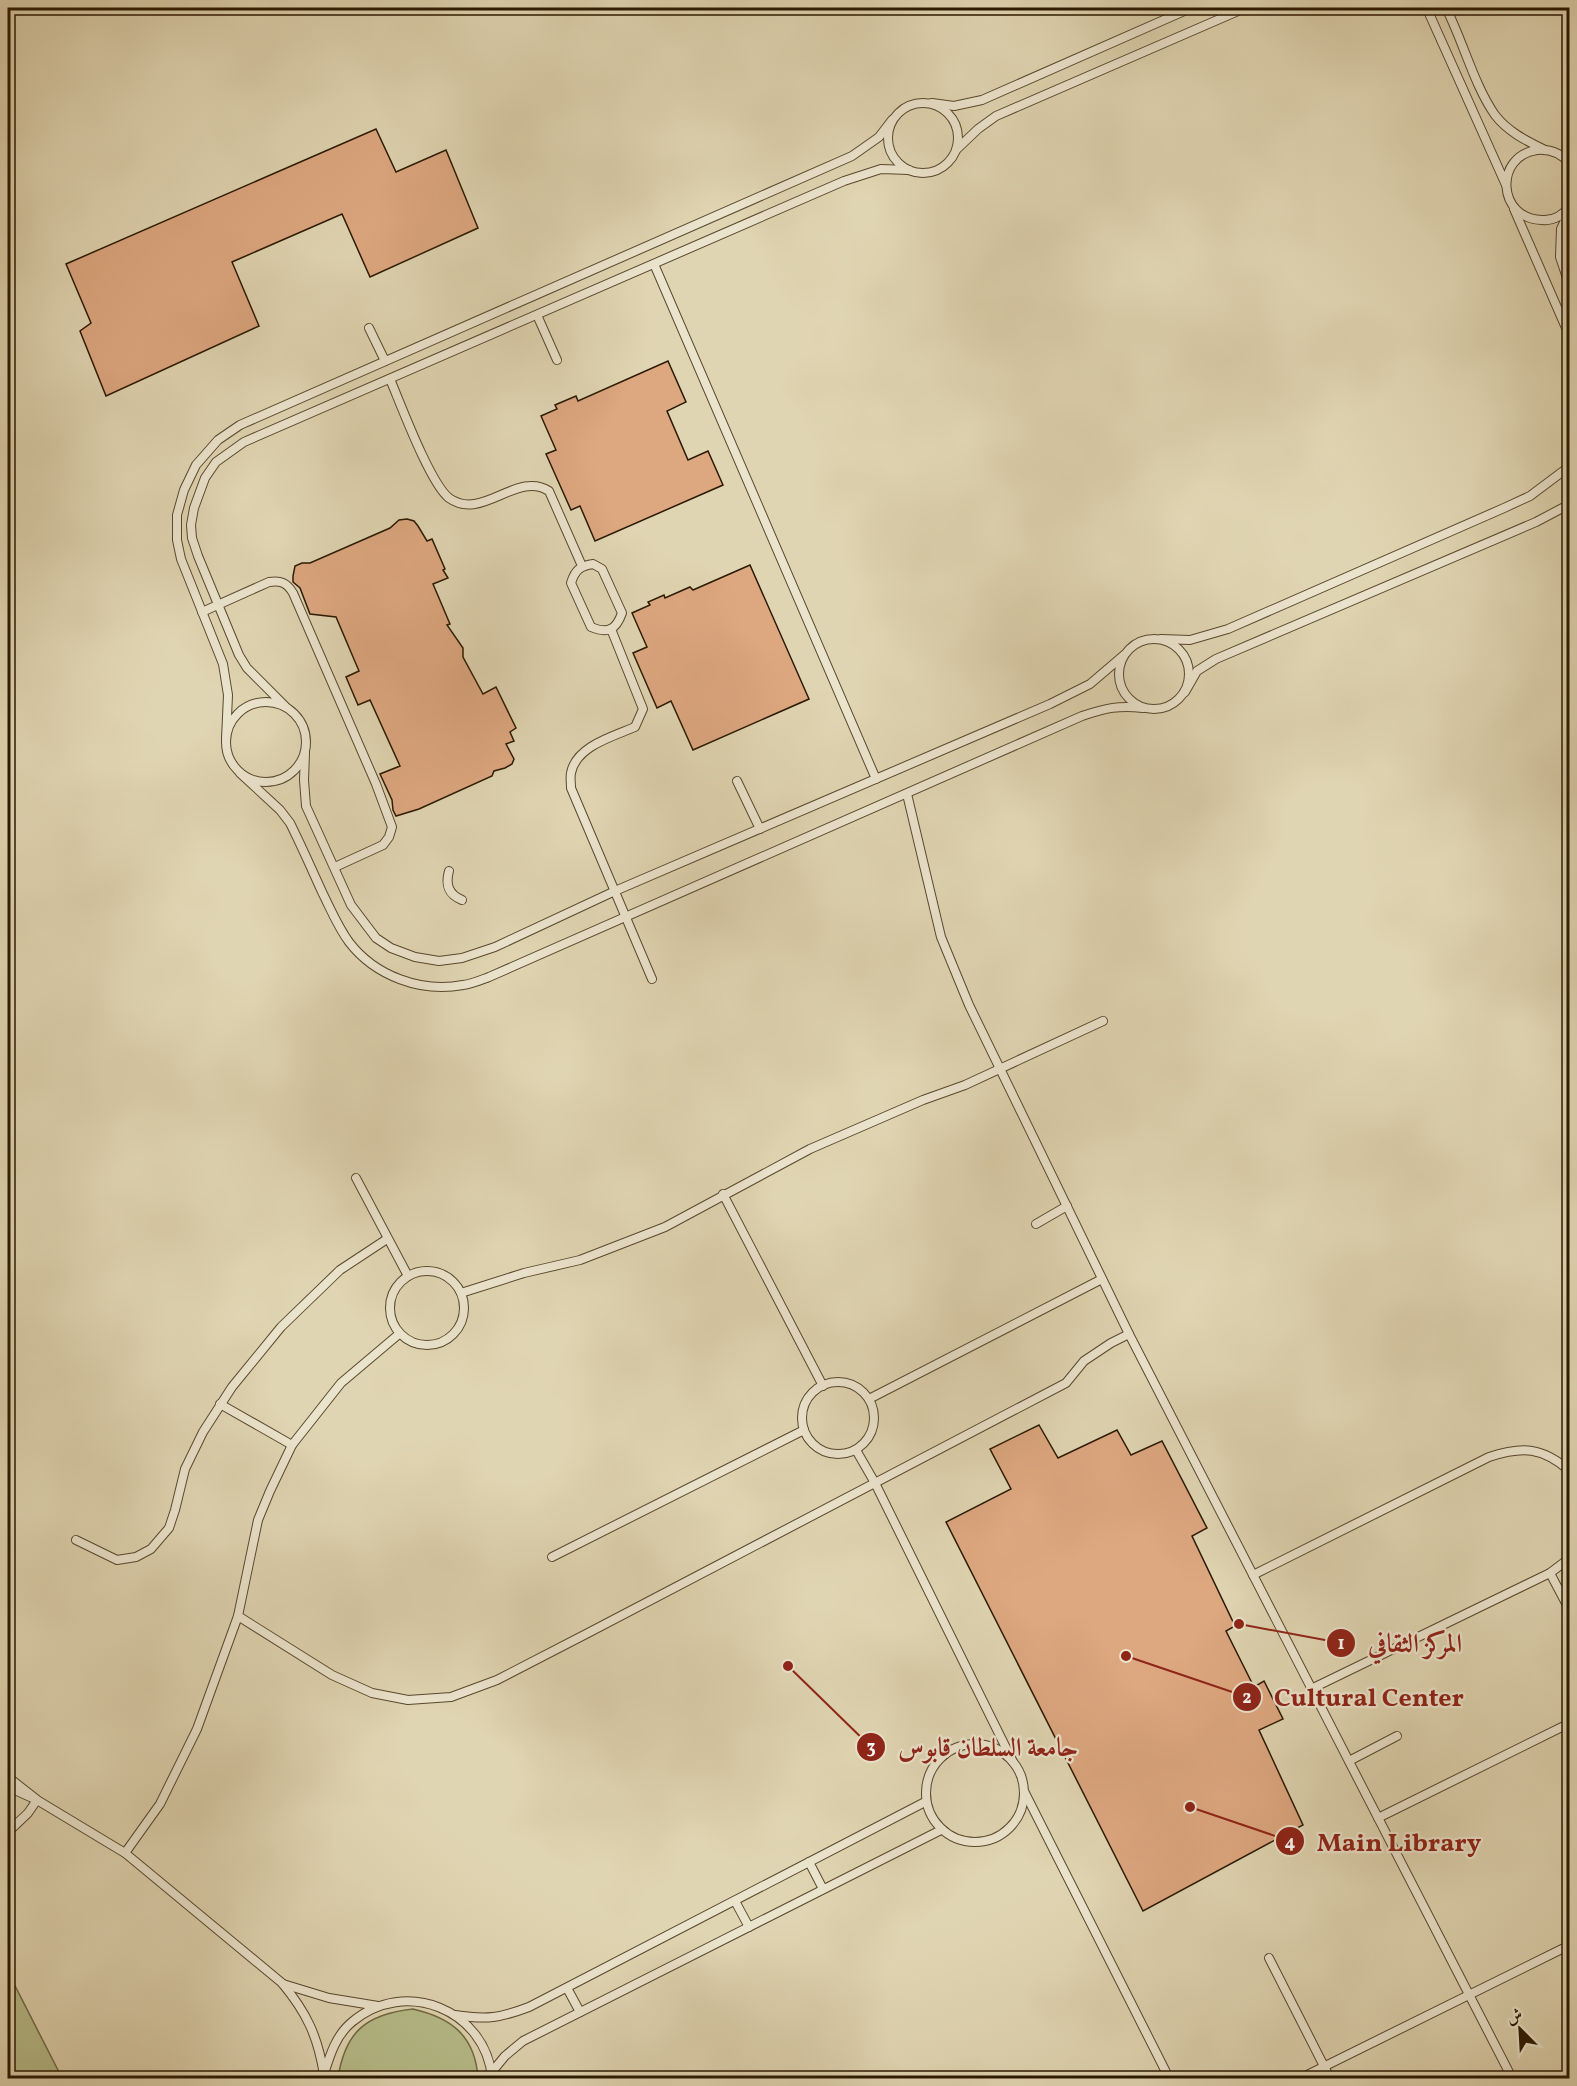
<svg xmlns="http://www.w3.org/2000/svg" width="1577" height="2086" viewBox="0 0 1577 2086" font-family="Vollkorn,Amiri,serif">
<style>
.green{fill:#b6bc89;stroke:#706a45;stroke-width:1.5}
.building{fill:#dda780;stroke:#2a1901;stroke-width:1.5}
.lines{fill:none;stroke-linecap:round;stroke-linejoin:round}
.lane-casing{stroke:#58482d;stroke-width:10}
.lane{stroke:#ebe4cd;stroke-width:8}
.leader{fill:none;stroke:#8f2418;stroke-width:2}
.callout-dot{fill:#8f2418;stroke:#ebe4cd;stroke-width:2}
.mark-label{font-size:18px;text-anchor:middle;font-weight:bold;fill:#fff}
.callout-label{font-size:26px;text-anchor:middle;font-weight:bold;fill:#8f2418;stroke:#ebe4cd;stroke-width:4.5;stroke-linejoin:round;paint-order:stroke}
</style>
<rect width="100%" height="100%" fill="#e0d5b2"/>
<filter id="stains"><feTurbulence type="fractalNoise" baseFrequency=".00333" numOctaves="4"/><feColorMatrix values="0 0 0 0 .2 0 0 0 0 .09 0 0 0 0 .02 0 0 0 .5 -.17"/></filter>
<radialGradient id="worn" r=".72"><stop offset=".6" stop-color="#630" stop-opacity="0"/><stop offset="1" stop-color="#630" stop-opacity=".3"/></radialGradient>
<!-- green -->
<g class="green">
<path d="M8,1972L62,2078H8Z"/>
<path d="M413,2009C452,2018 475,2036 478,2078H338C345,2032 366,2014 413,2009Z"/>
</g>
<!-- building -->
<g class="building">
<path d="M376,129L396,172L446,150L478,228L370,277L342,214L232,262L259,326L106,396L80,331L91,323L66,264Z"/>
<path d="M668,361L686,402L667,411L688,460L708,451L723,485L595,541L580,506L571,510L546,454L556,450L541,416L557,409L555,405L576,396L578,401Z"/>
<path d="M407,519L414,521L418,526L427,541L432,539L445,569L443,570L448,578L433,584L450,624L447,625L463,648V657L483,694L496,687L516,728L510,732L514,741L506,744L514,759L512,764L505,768L494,771L492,776L419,809L396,816L393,810L392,800L380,774L400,766L370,700L358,705L346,677L359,671L336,617L310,614L300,588L293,582V576L295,566L302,563H310L390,528L399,520Z"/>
<path d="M750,565L809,699L693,750L671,701L657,708L633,653L647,647L632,613L650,605L648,602L664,595L665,598L690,587L693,590Z"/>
<path d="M1039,1425L1058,1458L1117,1430L1131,1455L1162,1441L1207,1528L1192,1536L1235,1626L1226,1631L1254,1687L1264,1681L1283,1719L1259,1730L1303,1825L1143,1911L946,1522L1011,1489L990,1449Z"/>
</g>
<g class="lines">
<!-- lane casing -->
<g class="lane-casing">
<g id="lane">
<path d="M1424,8L1428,11L1506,185"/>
<path d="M1446,8C1463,41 1474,85 1495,115C1508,132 1527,141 1545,150"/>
<circle cx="923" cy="138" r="35"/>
<path d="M932,103L954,106L982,100L1191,8"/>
<path d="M957,149L978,129L996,116L1245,8"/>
<path d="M1570,164C1562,154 1550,149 1537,150C1494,156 1497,219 1542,220C1553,221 1563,215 1570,206"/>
<path d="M1514,209L1570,337"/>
<path d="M1570,210L1561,229L1560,257L1570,287"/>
<path d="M654,264L876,779"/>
<path d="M537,315L557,360"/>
<path d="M369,328L385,361"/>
<path d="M390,379C401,405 430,483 449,498C482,522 517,470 549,491L582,566"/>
<path d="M593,564L602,569L622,613C616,630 608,634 591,627L571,583C575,570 580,566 593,564Z"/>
<path d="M202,612L269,582C281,580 287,583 293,593L376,784L392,827L389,837L383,845L335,867"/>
<path d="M611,629L643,709L635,727C614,736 576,746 571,773C570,777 571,783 571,788L652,979"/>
<circle cx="1154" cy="674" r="35"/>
<path d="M1161,639L1190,640L1228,629L1504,508L1530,496L1570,466"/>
<path d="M1185,692L1197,671L1216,659L1536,522L1570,504"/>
<circle cx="266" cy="742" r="40"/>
<path d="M285,706L247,668L239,655L198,556L192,538L191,525L194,508L205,478L216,462L244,442L844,181L881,169L909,170"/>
<path d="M226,739L228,695L223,664L181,559L177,540V515L184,490L196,465L218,440L240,425L852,156L879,137L892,120"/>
<path d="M305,753L304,780L306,806L351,905L376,938L391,948L415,957L439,961L462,958L495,947L615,891L1050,704L1090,684L1124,655"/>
<path d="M240,773L280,810L290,823C302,847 312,870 323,894C331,910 338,927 349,942C375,976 421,993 463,985C472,984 481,980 489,977L1082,716C1106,708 1119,705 1143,708"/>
<path d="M737,781L760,829"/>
<path d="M907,794L941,937L969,1005L1129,1334L1512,2078"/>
<path d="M449,871C445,885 449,895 462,900"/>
<path d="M356,1178L408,1276"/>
<path d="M723,1194L823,1386"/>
<path d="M1036,1224L1067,1206"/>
<circle cx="427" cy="1308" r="37"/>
<path d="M461,1293L524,1273L580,1260L665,1227L810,1149L923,1100L965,1085L1103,1021"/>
<circle cx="838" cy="1418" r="36"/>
<path d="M869,1399L1102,1279"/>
<path d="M220,1404L292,1445"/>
<path d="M856,1450L875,1483L1013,1762"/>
<path d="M76,1540L117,1560L136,1557L151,1549L169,1528L175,1510L185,1469L203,1432L232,1387L281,1327L340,1270L387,1239"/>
<path d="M552,1557L804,1430"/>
<path d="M1550,1573L1570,1611"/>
<path d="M1253,1575L1489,1457C1523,1446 1542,1447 1570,1471"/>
<path d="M238,1616L332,1675L372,1693L408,1700L451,1697L497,1680L588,1633L1066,1383L1084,1361L1111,1343L1129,1334"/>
<path d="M1311,1689L1550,1573L1570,1558"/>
<circle cx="975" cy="1793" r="49"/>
<path d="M1349,1761L1397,1736"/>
<path d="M8,1777L36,1799"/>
<path d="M8,1787L37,1800L125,1853L282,1983C307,2013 318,2037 324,2075"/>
<path d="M1024,1791L1169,2078"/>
<path d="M1378,1818L1570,1723"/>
<path d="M8,1832L28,1813L37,1800"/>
<path d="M125,1853L160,1804L197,1729L238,1616L258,1520L270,1491L292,1445L341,1383L399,1334"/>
<path d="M809,1862L823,1889"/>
<path d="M735,1901L749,1927"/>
<path d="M1269,1958L1330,2078"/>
<path d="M283,1984L329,1998L378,2006"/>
<path d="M567,1988L580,2012"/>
<path d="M455,2015C487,2020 500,2018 529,2007L925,1802"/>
<path d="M491,2073L505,2056L523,2041L941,1830"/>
<path d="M324,2074C330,2055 336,2035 352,2022C405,1977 486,2010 492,2078"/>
<path d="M1301,2078L1570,1945"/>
</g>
</g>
<!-- lane -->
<use href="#lane" class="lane"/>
</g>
<!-- callouts -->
<path class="leader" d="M1239 1624L1341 1643M1126 1656L1247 1697M788 1666L871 1747M1190 1807L1290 1841"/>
<g class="callout-dot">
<circle cx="1239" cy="1624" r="6"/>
<circle cx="1126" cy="1656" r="6"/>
<circle cx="788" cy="1666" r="6"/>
<circle cx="1190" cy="1807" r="6"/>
<circle cx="1341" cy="1643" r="15"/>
<circle cx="1247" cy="1697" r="15"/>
<circle cx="871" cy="1747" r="15"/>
<circle cx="1290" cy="1841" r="15"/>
</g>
<g class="mark-label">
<text x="1341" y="1649">1</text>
<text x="1247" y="1703">2</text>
<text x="871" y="1753">3</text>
<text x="1290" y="1848">4</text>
</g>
<g class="callout-label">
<text x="1415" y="1652">المركز الثقافي</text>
<text x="1369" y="1706">Cultural Center</text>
<text x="988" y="1756">جامعة السلطان قابوس</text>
<text x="1399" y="1851">Main Library</text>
</g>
<!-- margin -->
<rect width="1577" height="2086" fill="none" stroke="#e0d5b2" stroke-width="30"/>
<rect x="9" y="9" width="1559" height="2068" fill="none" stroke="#2a1901" stroke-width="3"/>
<rect x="15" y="15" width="1547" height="2056" fill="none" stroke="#2a1901" stroke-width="1.5"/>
<!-- north arrow -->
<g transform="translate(1520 2029) rotate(336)" stroke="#ebe4cd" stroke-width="4.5" paint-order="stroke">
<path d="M0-4.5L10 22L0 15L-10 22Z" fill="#2a1901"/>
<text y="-9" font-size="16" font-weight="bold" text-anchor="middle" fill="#2a1901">ش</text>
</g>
<rect width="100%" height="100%" filter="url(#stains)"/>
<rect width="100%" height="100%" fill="url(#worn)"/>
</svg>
